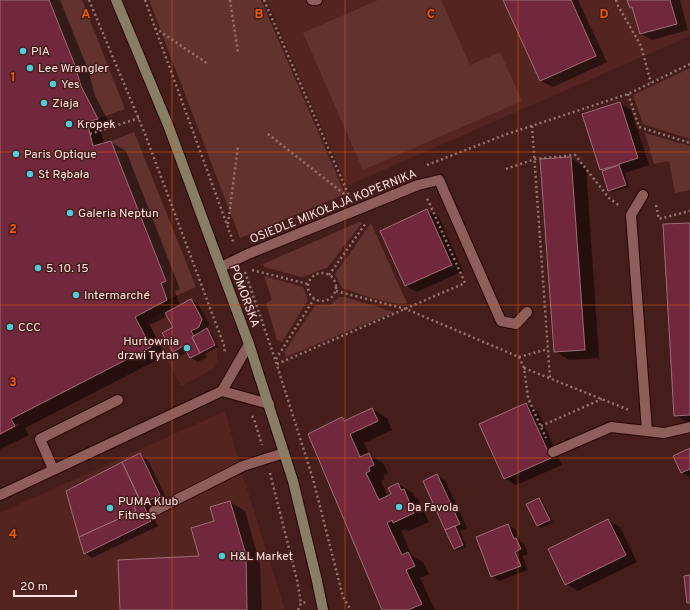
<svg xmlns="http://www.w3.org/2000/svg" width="690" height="610" viewBox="0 0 690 610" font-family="Overpass,sans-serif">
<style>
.built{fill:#542421}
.green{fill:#62322e}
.shadow{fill:#0007}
.building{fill:#71283c;stroke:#9e6e78}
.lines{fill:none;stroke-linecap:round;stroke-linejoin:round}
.lane-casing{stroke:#290504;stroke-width:12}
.street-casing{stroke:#290504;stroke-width:12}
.secondary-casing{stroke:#290504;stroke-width:12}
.path{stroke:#987572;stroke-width:2.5;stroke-dasharray:2 3;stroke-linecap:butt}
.lane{stroke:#8d5e5a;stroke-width:10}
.street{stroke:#8d5e5a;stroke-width:10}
.secondary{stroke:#877e65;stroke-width:10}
.grid{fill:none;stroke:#e8590c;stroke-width:1;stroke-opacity:0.55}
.poi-dot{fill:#52cbd9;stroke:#451d1a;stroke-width:1.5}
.labels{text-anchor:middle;stroke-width:3;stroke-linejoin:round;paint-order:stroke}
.poi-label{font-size:12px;fill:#ffe3e0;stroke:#451d1a;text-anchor:start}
.street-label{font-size:12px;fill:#ffe3e0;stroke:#451d1a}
.grid-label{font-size:13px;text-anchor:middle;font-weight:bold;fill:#e8590c;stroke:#451d1a;stroke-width:3;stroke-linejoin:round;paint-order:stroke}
</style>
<rect width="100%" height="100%" fill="#451d1a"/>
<!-- built -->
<g class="built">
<path d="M267,0H690V36L347,186Z"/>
<path d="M192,297L217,344V362L212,370L181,386L148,323L151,318Z"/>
<path d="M225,411L243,476L285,610H0V513Z"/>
</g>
<!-- green -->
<g class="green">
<path d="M49,0H82L125,109L98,119L81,86L74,63Z"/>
<path d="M149,0H261L345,194L240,238Z"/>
<path d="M378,0H441L470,65L500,52L522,101L363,170L303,33Z"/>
<path d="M690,68V139L643,124L633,95Z"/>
<path d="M134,132L196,287L167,300L161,283L166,280L111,141Z"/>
<path d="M645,133L690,146V190L675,193L669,161L654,164Z"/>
<path d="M359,222L362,223L327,268C315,270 311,276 301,277L264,267L263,264Z"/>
<path d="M371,223L407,303C394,307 357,293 342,288L335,274Z"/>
<path d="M264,276L303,287L308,300L282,342L277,340L266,303L272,300Z"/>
<path d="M339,297H345L394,312L286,357L284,352L314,307L317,305H330Z"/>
</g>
<!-- shadow -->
<g class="shadow">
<path d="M0,0H60L89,72L95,96L112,128L101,130L104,144L111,142L126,151L180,289L175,291L180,306L191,300L198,304L209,324L207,330L211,332L218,347L205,354L207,357L198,362L190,357L188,352L181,356L174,351V327L168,316L150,325L165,356L25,428L29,435L0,449V435L20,425L19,423L0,433Z"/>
<path d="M504,0H578L607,62L553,87L541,81Z"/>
<path d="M628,0H680L688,30L652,40L641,34L634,9L630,7Z"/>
<path d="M620,103L631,110L649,165L625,173L629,187L613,192L609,190L603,171L601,170Z"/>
<path d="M571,158L586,167L599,358L569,360L555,351Z"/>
<path d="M427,210L439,217L463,271L417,292L406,286Z"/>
<path d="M690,224V424L675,415Z"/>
<path d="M526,404L538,411L562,465L516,485L505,479L480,425Z"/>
<path d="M372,409L387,418L392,430L364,443L369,454L383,463L388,473L383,476L385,479L381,481L388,497L392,495L398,484L413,493L415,497L418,499L429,522L408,531L405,529L401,531L412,556L423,562L429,574L420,578L435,610H383L342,418L347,421Z"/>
<path d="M690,449V477L682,473Z"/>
<path d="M140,455L147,459L167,499L151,511L158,526L92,558L85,553L67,491Z"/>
<path d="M437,475L445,480L467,528L460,531L466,547L458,550L455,548Z"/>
<path d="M539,499L542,501L553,522L541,528L538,526Z"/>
<path d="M230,502L245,511L260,564L262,610H121L201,557Z"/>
<path d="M608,520L620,527L637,562L578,591L566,584Z"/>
<path d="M508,525L516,530L521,542L524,544L528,554L522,556L528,570L499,581L492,576Z"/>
</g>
<!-- building -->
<g class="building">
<path d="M0,0H49L74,63L81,86L98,119L87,122L93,146L111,141L166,281L161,283L167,300L135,317L151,347L11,419L15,426L0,434Z"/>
<path d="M503,0H571L596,56L540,81Z"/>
<path d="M627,0H670L677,24L640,34L632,7L630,8Z"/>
<path d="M620,102L638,158L619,164V165L600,170L582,114Z"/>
<path d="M571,157L585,350L554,352L540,159Z"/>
<path d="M619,165L626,185L608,191L602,171Z"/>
<path d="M427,209L452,265L405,286L380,231Z"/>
<path d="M690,223V415L674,416L663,224Z"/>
<path d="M191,299L202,319L199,327L191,331L194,336L192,337L200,353L190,358L183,346L173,352L162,333L173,327L165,313Z"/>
<path d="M207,328L215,345L200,353L192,337Z"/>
<path d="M526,403L551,458L504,479L479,424Z"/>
<path d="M372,408L378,421L350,434L360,457L369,453L374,465L369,467L370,471L366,473L379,500L391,494L388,488L398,483L401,490L404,489L414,513L393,523L392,520L387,523L402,555L408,552L415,566L406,570L422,604L408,610H382L308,434L342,417L344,421Z"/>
<path d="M690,448V469L681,473L673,456Z"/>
<path d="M140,453L160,495L142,504L122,462Z"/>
<path d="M122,462L141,503L134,507L136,511L79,537L66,491Z"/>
<path d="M437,474L460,524L445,530L423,481Z"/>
<path d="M539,498L550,520L537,526L526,504Z"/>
<path d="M230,501L246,555L247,610H120L118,560L199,556L191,528L214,521L210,507Z"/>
<path d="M141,503L143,504L151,521L84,554L79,537L136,511L134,507Z"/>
<path d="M608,519L626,555L565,585L548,549Z"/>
<path d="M508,524L514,539L516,538L521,549L515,552L521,566L491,577L476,537Z"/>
<path d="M455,526L463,545L454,549L445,530Z"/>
<path d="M690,575V603H687L684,576Z"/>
</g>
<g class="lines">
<!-- lane casing -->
<g class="lane-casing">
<g id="lane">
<path d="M312,0H317"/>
<path d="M643,195L631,215L647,431"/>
<path d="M221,267L248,254L418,185L439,180L501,321L516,324L527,312"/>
<path d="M553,452L611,427L664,433L690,427"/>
<path d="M53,469L40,439L118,400"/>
<path d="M154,511L243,466L284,453"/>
</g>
</g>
<!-- street casing -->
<g class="street-casing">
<g id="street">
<path d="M222,391L269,404"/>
<path d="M0,495L222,391L249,344"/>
</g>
</g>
<!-- secondary casing -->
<g class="secondary-casing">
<path id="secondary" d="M116,0L168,125L249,344L293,481L317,581L323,610"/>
</g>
<!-- path -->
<g class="path">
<path d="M89,0L145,134L225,348L224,354"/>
<path d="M145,0L234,244"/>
<path d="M230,0L238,52"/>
<path d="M264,0L349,196"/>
<path d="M616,0L617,4L641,46L651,83"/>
<path d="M155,28L208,64"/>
<path d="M628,94L639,127L690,143"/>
<path d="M532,126L550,378"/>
<path d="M90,134L139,118"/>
<path d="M268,134L348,197"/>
<path d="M427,165L507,134L628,94L690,64"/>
<path d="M506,169L535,159L575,155L609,198L620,206"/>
<path d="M656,205L659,219L690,211"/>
<path d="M228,224L238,146"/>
<path d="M252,270L308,284"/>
<path d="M245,272L275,359L313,479L343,597L351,610"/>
<circle cx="322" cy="287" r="14"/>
<path d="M329,275L366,223"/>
<path d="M336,291L406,309L519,357L524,368L528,398L546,438"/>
<path d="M519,357L548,349"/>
<path d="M276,359L314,299"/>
<path d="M277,364L465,283L427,198"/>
<path d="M524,368L629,410"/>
<path d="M252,416L254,419L262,445"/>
<path d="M541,426L602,399"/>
<path d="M270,473L297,580L301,603"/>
<path d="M298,610L301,603L307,602"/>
</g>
<!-- lane -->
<use href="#lane" class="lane"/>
<!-- street -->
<use href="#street" class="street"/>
<!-- secondary -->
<use href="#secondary" class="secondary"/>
</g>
<!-- grid -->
<path class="grid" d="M172,0V610M345,0V610M518,0V610M0,152H690M0,305H690M0,458H690"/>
<!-- markers -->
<g class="poi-dot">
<circle cx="23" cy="51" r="4"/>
<circle cx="30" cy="68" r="4"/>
<circle cx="53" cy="84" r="4"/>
<circle cx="44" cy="103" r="4"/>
<circle cx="69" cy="124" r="4"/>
<circle cx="16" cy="154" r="4"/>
<circle cx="30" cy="174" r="4"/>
<circle cx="70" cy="213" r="4"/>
<circle cx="38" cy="268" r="4"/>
<circle cx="76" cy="295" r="4"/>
<circle cx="10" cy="327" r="4"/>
<circle cx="187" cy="348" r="4"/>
<circle cx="399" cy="507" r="4"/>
<circle cx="110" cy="508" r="4"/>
<circle cx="222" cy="556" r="4"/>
</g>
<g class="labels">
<!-- poi labels -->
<g class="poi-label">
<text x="31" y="55">PIA</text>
<text x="38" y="72">Lee Wrangler</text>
<text x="61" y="88">Yes</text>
<text x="52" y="107">Ziaja</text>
<text x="77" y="128">Kropek</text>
<text x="24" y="158">Paris Optique</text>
<text x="38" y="178">St Rąbała</text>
<text x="78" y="217">Galeria Neptun</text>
<text x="46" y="272">5. 10. 15</text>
<text x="84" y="299">Intermarché</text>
<text x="18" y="331">CCC</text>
<text x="179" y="345" text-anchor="end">Hurtownia<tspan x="179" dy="14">drzwi Tytan</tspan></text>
<text x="118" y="505">PUMA Klub<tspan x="118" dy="14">Fitness</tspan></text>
<text x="407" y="511">Da Favola</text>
<text x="230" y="560">H&amp;L Market</text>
</g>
<!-- street labels -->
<g class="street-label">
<text transform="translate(333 206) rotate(-22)" y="4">OSIEDLE MIKOŁAJA KOPERNIKA</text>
<text transform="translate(245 296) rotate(70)" y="4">POMORSKA</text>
</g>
</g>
<g class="grid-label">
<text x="86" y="18">A</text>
<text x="259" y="18">B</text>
<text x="431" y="18">C</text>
<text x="604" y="18">D</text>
<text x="13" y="81">1</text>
<text x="13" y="233">2</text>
<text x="13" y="386">3</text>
<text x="13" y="538">4</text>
</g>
<!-- scale -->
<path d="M14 590v6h62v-6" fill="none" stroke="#ffe3e0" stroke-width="2"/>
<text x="20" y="590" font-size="12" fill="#ffe3e0" stroke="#451d1a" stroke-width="3" paint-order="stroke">20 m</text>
</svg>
